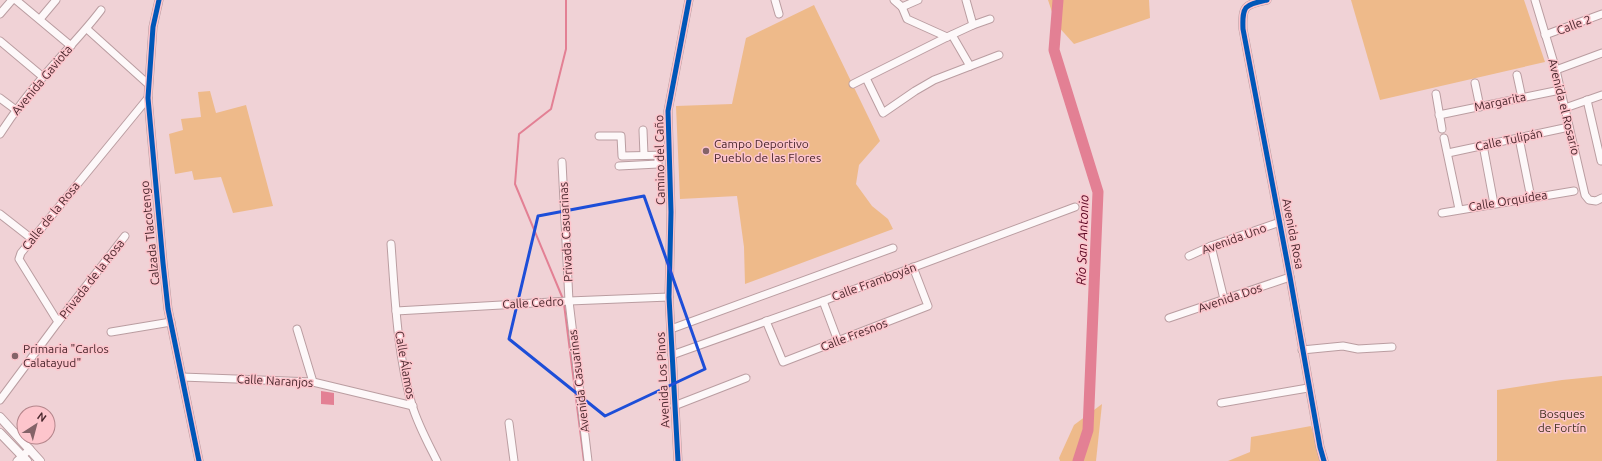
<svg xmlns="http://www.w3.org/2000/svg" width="1602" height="461" viewBox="0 0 1602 461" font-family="Ubuntu,sans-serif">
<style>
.green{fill:#eeba8a}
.water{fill:#e38094}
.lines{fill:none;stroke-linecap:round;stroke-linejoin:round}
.stream{stroke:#e38094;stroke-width:2}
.river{stroke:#e38094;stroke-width:11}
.minor-casing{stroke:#ba9da1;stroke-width:9}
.major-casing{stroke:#ba9da1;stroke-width:10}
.minor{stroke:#fdf8f9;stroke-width:7}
.major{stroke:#fdf8f9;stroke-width:8}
.cycleway-casing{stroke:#fdc5cc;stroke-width:8}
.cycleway{stroke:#0057b8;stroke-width:5}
.marked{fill:none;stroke:#1d4ed8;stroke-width:3;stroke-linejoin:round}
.poi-dot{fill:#846368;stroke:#fdc5cc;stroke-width:1.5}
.labels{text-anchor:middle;stroke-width:3;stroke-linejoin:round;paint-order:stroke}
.street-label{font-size:12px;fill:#4a272d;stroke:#fdc5cc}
.poi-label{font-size:12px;fill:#4a272d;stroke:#fdc5cc;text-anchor:start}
.park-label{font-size:12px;fill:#42321f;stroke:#fdc5cc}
.water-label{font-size:13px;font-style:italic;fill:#590420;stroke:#fdc5cc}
</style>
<rect width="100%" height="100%" fill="#f0d2d6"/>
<!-- green -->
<g class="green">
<path d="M1048,0H1149L1150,18L1074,44L1056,24Z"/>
<path d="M1351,0H1524L1545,62L1380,100Z"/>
<path d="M814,5L880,141L859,165L856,184L872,206L888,219L893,229L745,284L744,247L737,196L680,199L676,106L732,104L746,38Z"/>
<path d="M210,91L216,113L246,105L273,206L233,213L221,177L194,180L192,171L175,174L169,134L183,130L181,119L201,117L198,92Z"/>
<path d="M1602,376V461H1496L1497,460V390L1562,380Z"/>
<path d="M1102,404L1096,461H1060L1059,458L1074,425Z"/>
<path d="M1311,426L1321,461H1228L1250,452L1251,437Z"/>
</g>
<!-- water -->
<path class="water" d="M321,391L334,393V405L321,404Z"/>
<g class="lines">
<!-- stream -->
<g class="stream">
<path d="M563,299L515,184L519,134L551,109L566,49V0"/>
<path d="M564,304L584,461"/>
</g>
<!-- river -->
<path class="river" d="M1058,0L1054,50L1098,192L1088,430L1078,461"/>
<!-- minor casing -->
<g class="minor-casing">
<g id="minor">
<path d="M16,0L71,46"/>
<path d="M159,0L153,27L148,98L163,263L168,309L199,461"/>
<path d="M775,0L779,14"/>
<path d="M894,0L902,7L907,19L947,37"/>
<path d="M966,0L973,25L990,19"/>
<path d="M1267,0C1245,5 1242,5 1243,29L1290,277L1320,447L1324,461"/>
<path d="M1535,0L1556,70L1585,195L1589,200L1596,201L1602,198"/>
<path d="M902,7L918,0"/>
<path d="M0,14L12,0"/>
<path d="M40,19L56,0"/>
<path d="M87,29L148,84"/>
<path d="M952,35L970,66"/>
<path d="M1545,35L1602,14"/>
<path d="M0,41L43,77"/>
<path d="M1556,70L1602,53"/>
<path d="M1517,75L1522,98"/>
<path d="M866,78L883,113L915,91L934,80L999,55"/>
<path d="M1475,83L1480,107"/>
<path d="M853,84L947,37L973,25"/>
<path d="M1436,94L1442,129"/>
<path d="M0,98L16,110"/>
<path d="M1587,100L1601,161L1602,160"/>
<path d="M1565,108L1602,95"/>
<path d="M1439,115L1560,90"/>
<path d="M643,130L644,155"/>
<path d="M0,134C13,114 27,95 43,77C62,54 83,34 101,10"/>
<path d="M599,136H621L622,156L668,155"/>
<path d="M1444,138L1459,209"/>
<path d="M1519,138L1531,198"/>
<path d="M1483,145L1494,204"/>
<path d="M1448,153L1569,127"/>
<path d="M562,162L569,301L588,461"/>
<path d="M619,166L658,164V155"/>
<path d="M1442,213L1574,191"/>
<path d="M0,214L32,239"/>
<path d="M391,244C395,298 397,353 412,405C418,425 428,443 437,461"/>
<path d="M1211,246L1224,299"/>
<path d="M1189,256L1211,246L1280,222"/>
<path d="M823,301L838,341"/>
<path d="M396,311L569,301L669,297"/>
<path d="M1169,318L1290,277"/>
<path d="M766,321L783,362L928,306L913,267"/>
<path d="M58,322L125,236"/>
<path d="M297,329L313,382"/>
<path d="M671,329L893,248"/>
<path d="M111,332L171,322"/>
<path d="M1302,350L1343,346L1358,349L1392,347"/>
<path d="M672,355L823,301L1075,207"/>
<path d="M182,377L313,382L413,406"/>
<path d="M0,400L58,322L19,259L21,253L148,98"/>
<path d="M1221,403L1308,388"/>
<path d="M674,406L746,378"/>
<path d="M509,423L514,461"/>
<path d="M17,461L30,449"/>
<path d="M678,461L669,297L671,212L668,111L689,0"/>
</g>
</g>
<!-- major casing -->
<g class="major-casing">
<g id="major">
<path d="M0,417L40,461"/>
<path d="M0,433L27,461"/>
</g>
</g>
<!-- minor -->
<use href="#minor" class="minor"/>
<!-- major -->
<use href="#major" class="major"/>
<!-- cycleway casing -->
<g class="cycleway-casing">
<g id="cycleway">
<path d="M159,0L153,27L148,98L163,263L168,309L199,461"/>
<path d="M1267,0C1245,5 1242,5 1243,29L1290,277L1320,447L1324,461"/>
<path d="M678,461L669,297L671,212L668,111L689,0"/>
</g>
</g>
<!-- cycleway -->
<use href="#cycleway" class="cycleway"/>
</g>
<!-- marked area -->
<path class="marked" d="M644,196L705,369L605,416L509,339L538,216Z"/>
<!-- markers -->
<g class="poi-dot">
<circle cx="706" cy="151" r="4"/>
<circle cx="15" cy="356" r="4"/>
</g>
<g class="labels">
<!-- street labels -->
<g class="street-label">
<text transform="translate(1574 25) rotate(-20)" y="4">Calle 2</text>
<text transform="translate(42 80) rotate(-50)" y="4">Avenida Gaviota</text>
<text transform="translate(1500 102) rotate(-12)" y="4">Margarita</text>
<text transform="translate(1564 107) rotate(76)" y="4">Avenida el Rosario</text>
<text transform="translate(1509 140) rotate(-12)" y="4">Calle Tulipán</text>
<text transform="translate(660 160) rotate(-91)" y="4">Camino del Caño</text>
<text transform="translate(1508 201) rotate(-9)" y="4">Calle Orquídea</text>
<text transform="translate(51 216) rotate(-51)" y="4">Calle de la Rosa</text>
<text transform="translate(566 232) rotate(-93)" y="4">Privada Casuarinas</text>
<text transform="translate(150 233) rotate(-96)" y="4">Calzada Tlacotengo</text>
<text transform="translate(1293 234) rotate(79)" y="4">Avenida Rosa</text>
<text transform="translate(1234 239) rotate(-20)" y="4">Avenida Uno</text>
<text transform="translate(92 279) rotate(-52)" y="4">Privada de la Rosa</text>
<text transform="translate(874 282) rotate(-20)" y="4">Calle Framboyán</text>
<text transform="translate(1230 298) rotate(-19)" y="4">Avenida Dos</text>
<text transform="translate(533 303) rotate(-3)" y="4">Calle Cedro</text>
<text transform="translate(854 335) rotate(-21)" y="4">Calle Fresnos</text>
<text transform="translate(405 365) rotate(80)" y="4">Calle Álamos</text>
<text transform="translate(663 380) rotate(-93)" y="4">Avenida Los Pinos</text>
<text transform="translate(275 381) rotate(3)" y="4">Calle Naranjos</text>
<text transform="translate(579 381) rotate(-97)" y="4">Avenida Casuarinas</text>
</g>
<!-- poi labels -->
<g class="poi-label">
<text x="714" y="148">Campo Deportivo<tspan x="714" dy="14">Pueblo de las Flores</tspan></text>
<text x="23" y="353">Primaria "Carlos<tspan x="23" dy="14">Calatayud"</tspan></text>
</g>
<!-- park labels -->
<g class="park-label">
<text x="1562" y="418">Bosques<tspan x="1562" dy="14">de Fortín</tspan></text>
</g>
<!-- water labels -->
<g class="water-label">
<text transform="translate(1082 240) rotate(-88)" y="5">Río San Antonio</text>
</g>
</g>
<!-- north arrow -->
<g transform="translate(36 425) rotate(36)"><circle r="19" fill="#fdc5cc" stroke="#b5868c"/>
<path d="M0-3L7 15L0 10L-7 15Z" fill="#846368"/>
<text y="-6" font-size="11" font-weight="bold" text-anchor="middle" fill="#4a272d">N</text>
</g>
</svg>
